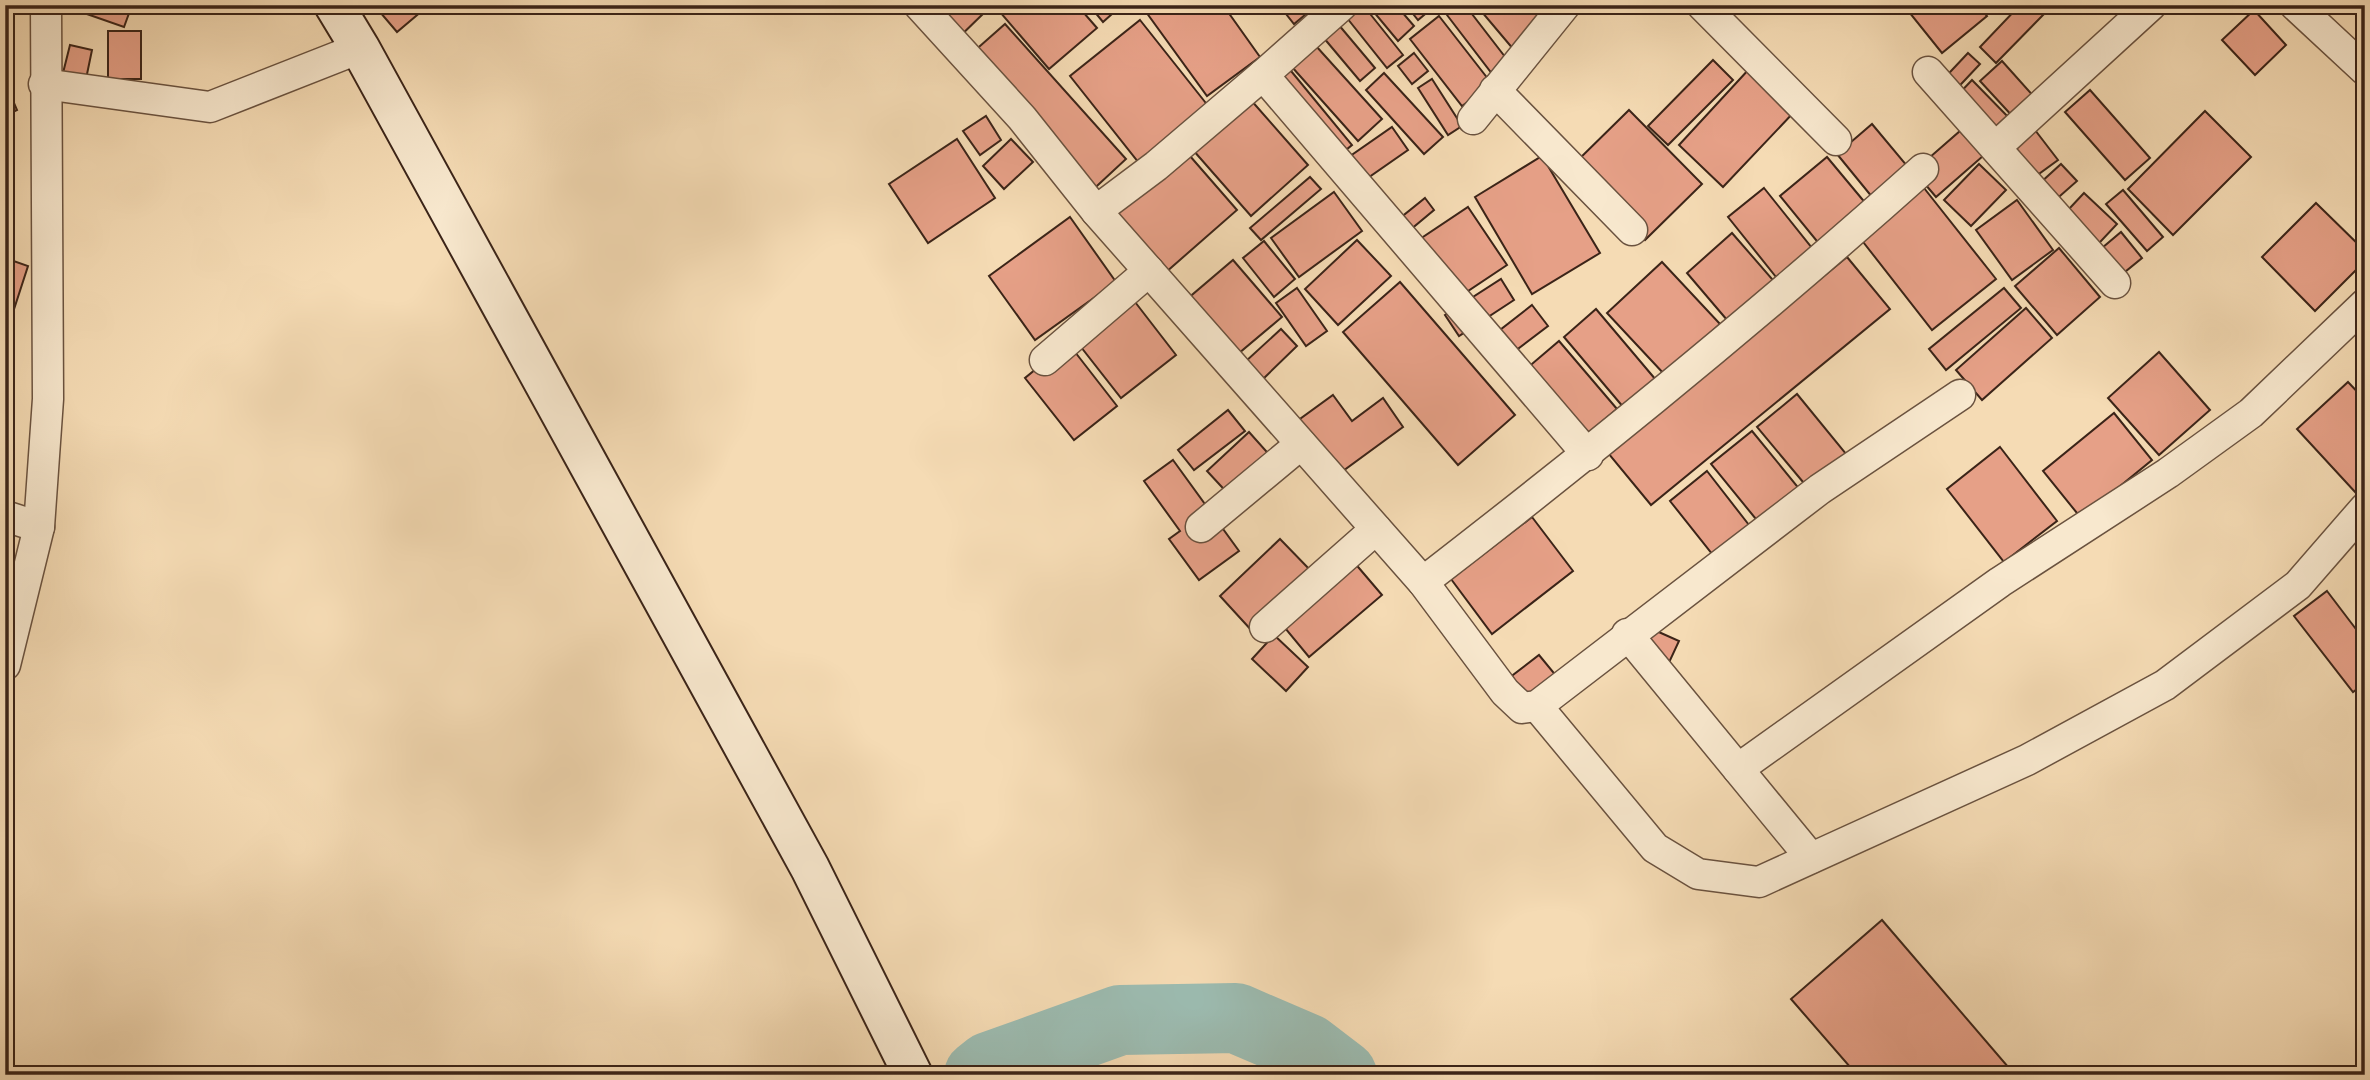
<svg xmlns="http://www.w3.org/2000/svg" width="2370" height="1080" viewBox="0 0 2370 1080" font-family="Vollkorn,serif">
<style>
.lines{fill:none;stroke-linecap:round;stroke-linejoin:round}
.river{stroke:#9cbbb0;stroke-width:70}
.building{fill:#e6a087;stroke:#3b2418;stroke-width:2}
.street-casing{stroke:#6a523f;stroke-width:33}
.secondary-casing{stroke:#3b2418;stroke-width:42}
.street{stroke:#f8e8ce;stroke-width:30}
.secondary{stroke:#f8e8ce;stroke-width:38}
</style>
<rect width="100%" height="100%" fill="#f5dbb4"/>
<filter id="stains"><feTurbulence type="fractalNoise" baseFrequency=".00286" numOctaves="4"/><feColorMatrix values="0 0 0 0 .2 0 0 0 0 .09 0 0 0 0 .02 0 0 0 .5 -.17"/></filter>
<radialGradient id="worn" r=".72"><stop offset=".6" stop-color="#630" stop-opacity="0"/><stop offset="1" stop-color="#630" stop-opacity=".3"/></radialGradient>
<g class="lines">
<!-- river -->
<path class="river" d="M979,1075L989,1067L1120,1020L1236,1018L1308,1049L1342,1075"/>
</g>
<!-- building -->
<g class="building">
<path d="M61,5H132L124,27Z"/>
<path d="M374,5H429L397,32Z"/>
<path d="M947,5H987L989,8L952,44L930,21Z"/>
<path d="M994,5H1077L1097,28L1049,69Z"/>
<path d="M1089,5H1122L1103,22Z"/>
<path d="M1141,5H1223L1260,57L1207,96Z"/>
<path d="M1279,5H1317L1294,24Z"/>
<path d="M1363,5L1403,55L1387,68L1347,18Z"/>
<path d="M1368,5H1396L1414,26L1398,41Z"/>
<path d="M1406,5H1436L1418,20Z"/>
<path d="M1459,5H1465L1509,62L1493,75L1447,15Z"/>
<path d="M1476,5H1542L1553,18L1514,50Z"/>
<path d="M1908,5H1978L1987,16L1942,53L1905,7Z"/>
<path d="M2020,5H2039L2046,12L1996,63L1980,47Z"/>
<path d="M2254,10L2286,45L2255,75L2222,40Z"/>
<path d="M1439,16L1492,84L1462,106L1410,39Z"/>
<path d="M1140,20L1209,107L1139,163L1070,76Z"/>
<path d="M1005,24L1126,159L1085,197L963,61Z"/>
<path d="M1338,24L1375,68L1360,81L1323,37Z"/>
<rect x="108" y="31" width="33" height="48"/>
<path d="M70,45L92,50L86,79L63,73Z"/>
<path d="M1316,46L1382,119L1358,141L1292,67Z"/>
<path d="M1414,53L1428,71L1412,84L1398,66Z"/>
<path d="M1968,53L1980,64L1948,98L1936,87Z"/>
<path d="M1282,60L1352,145L1325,167L1255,83Z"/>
<path d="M1713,60L1733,80L1668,145L1648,126Z"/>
<path d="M2002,61L2036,99L2015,119L1980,81Z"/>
<path d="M1750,68L1795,111L1723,187L1679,145Z"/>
<path d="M1384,73L1443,137L1424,154L1366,90Z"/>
<path d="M1432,79L1462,126L1448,135L1418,88Z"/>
<path d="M1972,80L2016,125L1996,146L1952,101Z"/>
<path d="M5,82L17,110L5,116Z"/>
<path d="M2090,90L2150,158L2125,180L2065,112Z"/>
<path d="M1250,99L1308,165L1251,216L1193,150Z"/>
<path d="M1629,110L1702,184L1645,240L1572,166Z"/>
<path d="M2205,111L2251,157L2173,235L2128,189Z"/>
<path d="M986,116L1001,140L980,155L963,131Z"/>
<path d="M1872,124L1913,173L1877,203L1837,154Z"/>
<path d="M1392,127L1408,150L1349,191L1333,168Z"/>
<path d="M2035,130L2058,160L2025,184L2003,154Z"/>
<path d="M1960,131L1983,156L1936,197L1914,171Z"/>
<path d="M957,139L995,198L928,243L889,184Z"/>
<path d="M1011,139L1033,162L1004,189L983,166Z"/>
<path d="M1183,148L1237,210L1149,287L1094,224Z"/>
<path d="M1542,156L1600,253L1532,294L1475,197Z"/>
<path d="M1827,157L1872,211L1825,251L1780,196Z"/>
<path d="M1979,164L2006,190L1971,226L1944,200Z"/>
<path d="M2061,164L2077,181L2044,210L2029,193Z"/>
<path d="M1310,177L1321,189L1261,240L1250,228Z"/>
<path d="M1764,188L1820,258L1784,287L1728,217Z"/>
<path d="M1924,188L1996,279L1932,330L1860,238Z"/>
<path d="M2123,190L2163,237L2147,251L2106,204Z"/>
<path d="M1334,192L1362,231L1299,277L1271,238Z"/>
<path d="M2084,193L2117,224L2086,257L2053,226Z"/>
<path d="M1425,198L1434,210L1404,235L1394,223Z"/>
<path d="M2017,200L2053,250L2012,280L1976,230Z"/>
<path d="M2316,203L2365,251V261L2315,311L2262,257Z"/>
<path d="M1468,207L1507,265L1444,307L1405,249Z"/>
<path d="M1070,217L1116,282L1035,340L989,276Z"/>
<path d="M2121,232L2142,258L2104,289L2083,264Z"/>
<path d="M1732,233L1779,287L1733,327L1687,273Z"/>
<path d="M1357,240L1391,276L1338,325L1305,289Z"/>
<path d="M1264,241L1295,279L1274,297L1243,258Z"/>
<path d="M2059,248L2100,297L2057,335L2015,286Z"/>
<path d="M1847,257L1890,309L1651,505L1608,453Z"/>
<path d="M5,258L28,266L5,337Z"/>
<path d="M1233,260L1282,317L1226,364L1179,306Z"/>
<path d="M1662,262L1720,324L1665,375L1607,313Z"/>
<path d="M1501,279L1514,300L1459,336L1445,315Z"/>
<path d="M1400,282L1515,415L1458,465L1343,332Z"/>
<path d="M1297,288L1327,331L1306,346L1276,303Z"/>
<path d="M2004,288L2021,308L1946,370L1929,349Z"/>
<path d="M1125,289L1176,355L1121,398L1070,333Z"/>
<path d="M1532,305L1548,326L1498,364L1482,344Z"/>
<path d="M2026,308L2052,338L1982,400L1956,370Z"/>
<path d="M1596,309L1656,380L1624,408L1564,337Z"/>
<path d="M1281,329L1297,346L1262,380L1245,362Z"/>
<path d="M1559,341L1617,409L1570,449L1512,381Z"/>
<path d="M1068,343L1117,406L1074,440L1025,378Z"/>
<path d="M2159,352L2210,410L2159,455L2108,398Z"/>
<path d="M2348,382L2365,400V484L2356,493L2297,429Z"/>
<path d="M1797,394L1847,455L1808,488L1757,427Z"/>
<path d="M1333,395L1352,421L1383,398L1403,427L1321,487L1282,432Z"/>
<path d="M1228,410L1245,431L1194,470L1178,450Z"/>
<path d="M2114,413L2152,460L2081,518L2043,471Z"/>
<path d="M1752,431L1801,491L1760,524L1711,464Z"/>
<path d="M1249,432L1275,461L1233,499L1207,471Z"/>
<path d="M2000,447L2057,521L2004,562L1947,489Z"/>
<path d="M1173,460L1239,551L1199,580L1169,539L1180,531L1144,481Z"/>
<path d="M1707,471L1749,525L1713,555L1670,501Z"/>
<path d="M1532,517L1573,571L1492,634L1451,579Z"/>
<path d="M1280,539L1314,574L1253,632L1220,596Z"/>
<path d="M1353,561L1382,595L1309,657L1280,622Z"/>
<path d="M2327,591L2365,641V683L2353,692L2294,616Z"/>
<path d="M1652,629L1679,641L1666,669L1639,656Z"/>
<path d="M1274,635L1308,667L1286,691L1252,659Z"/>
<path d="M1539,655L1558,678L1515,711L1496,688Z"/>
<path d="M1882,920L2015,1075H1857L1791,999Z"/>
</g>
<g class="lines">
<!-- street casing -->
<g class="street-casing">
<g id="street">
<path d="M919,5L1022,118L1096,211L1156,166L1263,75L1588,455"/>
<path d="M1702,5L1836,140"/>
<path d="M2295,5L2365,70"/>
<path d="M1928,72L2115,283"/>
<path d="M1263,75L1342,5"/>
<path d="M44,84L210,107L360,48"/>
<path d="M1495,90L1632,230"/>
<path d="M1473,119L1565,5"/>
<path d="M1997,146L2151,5"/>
<path d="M1096,211L1423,582L1505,692L1522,708L1537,706L1820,489L1960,395"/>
<path d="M1045,360L1149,271"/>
<path d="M5,516L39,527"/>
<path d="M1201,527L1301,444"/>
<path d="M1423,582C1594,450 1762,313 1923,169"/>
<path d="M1265,627L1376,529"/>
<path d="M1627,634L1811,858"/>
<path d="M5,665L39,527L48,399L46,5"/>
<path d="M1537,706L1655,848L1698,874L1759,882L2027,760L2165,685L2298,585L2365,508"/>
<path d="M1738,769L2000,582L2168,473L2251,413L2365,304"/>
</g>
</g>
<!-- secondary casing -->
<g class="secondary-casing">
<path id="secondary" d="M334,5L360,48L810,868L913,1075"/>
</g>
<!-- street -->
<use href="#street" class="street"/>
<!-- secondary -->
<use href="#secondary" class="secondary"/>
</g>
<!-- margin -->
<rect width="2370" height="1080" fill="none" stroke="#f5dbb4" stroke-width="28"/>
<rect x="7" y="7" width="2356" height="1066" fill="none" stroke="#3b2418" stroke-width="3.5"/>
<rect x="14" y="14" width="2342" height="1052" fill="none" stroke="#3b2418" stroke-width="2"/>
<rect width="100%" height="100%" filter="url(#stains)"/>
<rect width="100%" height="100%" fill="url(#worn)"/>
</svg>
